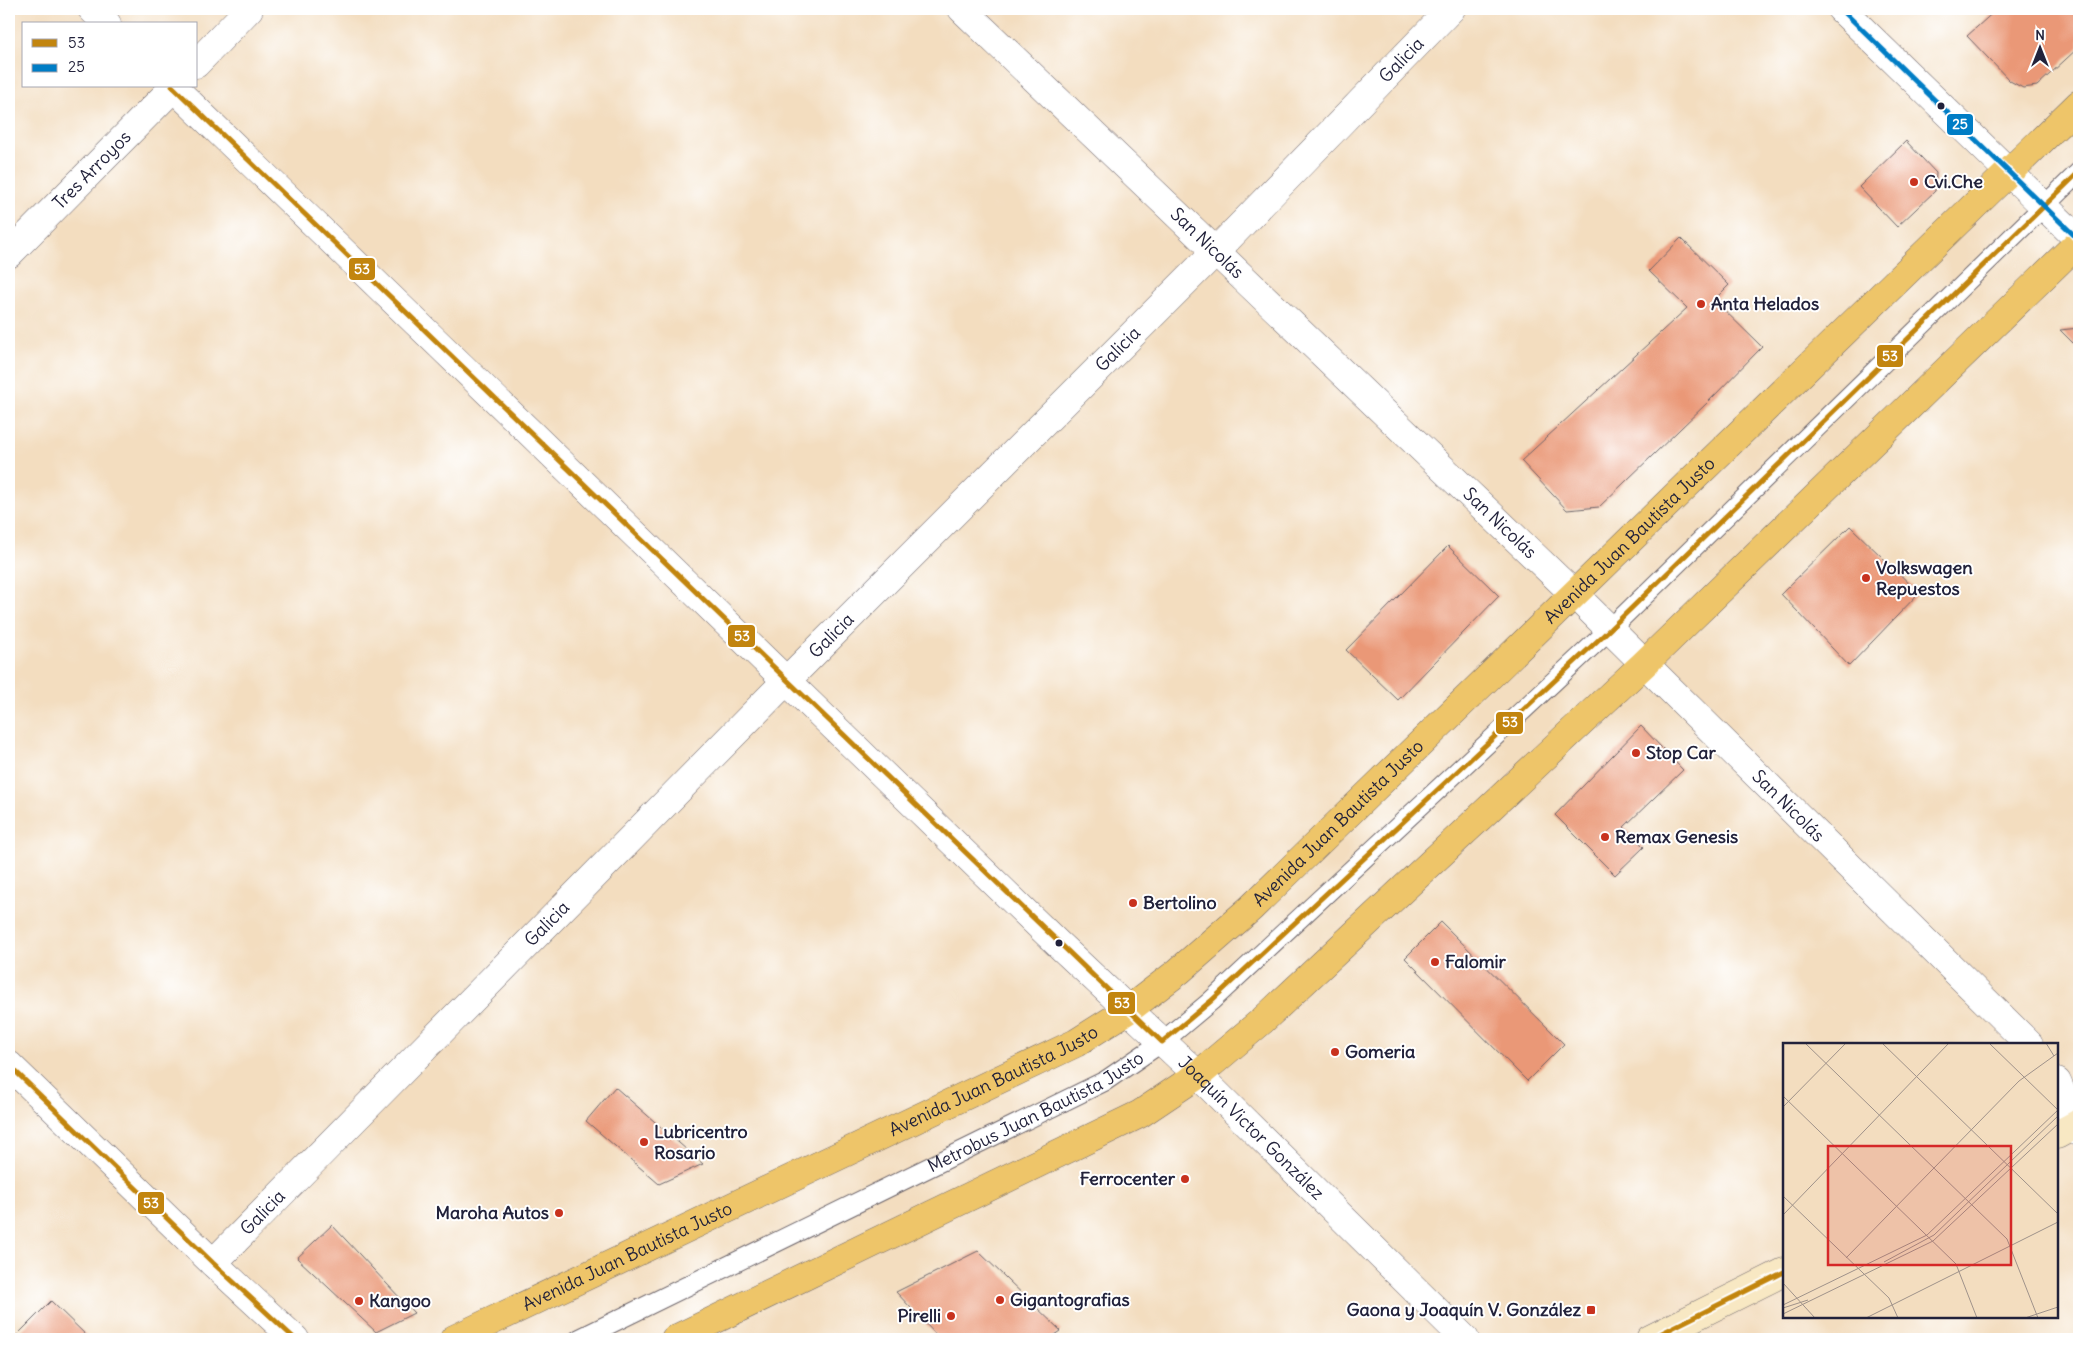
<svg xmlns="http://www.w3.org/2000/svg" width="2088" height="1348" viewBox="0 0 2088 1348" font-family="Delius,sans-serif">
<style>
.building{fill:#ea9877}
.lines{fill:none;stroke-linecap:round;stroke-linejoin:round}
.lane-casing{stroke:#6b6369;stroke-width:21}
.street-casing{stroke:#6b6369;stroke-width:29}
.secondary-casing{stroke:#6b6369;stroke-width:29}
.primary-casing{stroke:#6b6369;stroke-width:29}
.lane{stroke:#fff;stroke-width:19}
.street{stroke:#fff;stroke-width:28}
.secondary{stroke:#f8e8c3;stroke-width:28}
.primary{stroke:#eec569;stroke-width:28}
.bus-1-casing{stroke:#fff;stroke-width:9}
.bus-2-casing{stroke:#fff;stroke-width:9}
.bus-1{stroke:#c2850f;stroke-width:5}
.bus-2{stroke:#007dc5;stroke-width:5}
.bus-dot{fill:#22223b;stroke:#fff;stroke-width:2}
.poi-dot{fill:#c8321e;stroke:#fff;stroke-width:2}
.labels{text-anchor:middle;stroke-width:4;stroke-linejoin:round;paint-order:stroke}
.street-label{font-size:18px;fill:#22223b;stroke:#fff}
.poi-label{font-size:18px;font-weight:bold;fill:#22223b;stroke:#fff;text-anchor:start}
.inset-road{fill:none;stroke:#9f928a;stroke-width:1}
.view{fill:#d62828;fill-opacity:0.15;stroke:#d62828;stroke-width:2.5}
.inset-edge{fill:none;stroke:#22223b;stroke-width:2.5}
.line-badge{stroke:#fff;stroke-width:2}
.badge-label{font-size:14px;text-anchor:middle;font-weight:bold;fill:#fff}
</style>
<rect width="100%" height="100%" fill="#fff"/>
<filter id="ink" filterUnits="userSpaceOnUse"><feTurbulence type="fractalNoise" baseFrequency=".02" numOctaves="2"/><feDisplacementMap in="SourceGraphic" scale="10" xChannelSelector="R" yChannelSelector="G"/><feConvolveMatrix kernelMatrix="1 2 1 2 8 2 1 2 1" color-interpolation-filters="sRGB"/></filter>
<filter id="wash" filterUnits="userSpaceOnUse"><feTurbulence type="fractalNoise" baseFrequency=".0096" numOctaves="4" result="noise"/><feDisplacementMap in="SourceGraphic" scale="20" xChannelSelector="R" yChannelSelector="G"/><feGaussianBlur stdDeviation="1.12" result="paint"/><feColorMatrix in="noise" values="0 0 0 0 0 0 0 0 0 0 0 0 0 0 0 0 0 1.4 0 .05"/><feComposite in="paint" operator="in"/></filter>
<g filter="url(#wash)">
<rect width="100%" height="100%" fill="#f3ddbf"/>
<g id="blocks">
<!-- building -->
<g class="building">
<path d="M1997,9H2079V47L2037,86L2023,88L2010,81L1967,36Z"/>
<path d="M1906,141L1936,173L1935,191L1897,227L1859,187Z"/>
<path d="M1681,238L1729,285L1714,300L1762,347L1707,403L1599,507L1567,510L1521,461L1687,308L1649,271Z"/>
<path d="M2079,328V349L2060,330Z"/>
<path d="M1850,526L1919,593L1849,666L1781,594Z"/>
<path d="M1448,546L1499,596L1398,700L1346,650Z"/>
<path d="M1641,726L1683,770L1624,827L1644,847L1615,875L1555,815Z"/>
<path d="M1441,922L1564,1044L1527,1081L1405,958Z"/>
<path d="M615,1087L703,1164L659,1184L586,1121Z"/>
<path d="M332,1225L414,1313L376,1332L297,1258Z"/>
<path d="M978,1251L1061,1331L1049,1339H940L896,1292Z"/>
<path d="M51,1301L90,1339H13Z"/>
</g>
</g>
</g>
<g filter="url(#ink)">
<use href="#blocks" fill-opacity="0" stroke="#6b6369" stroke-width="1"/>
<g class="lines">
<!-- lane casing -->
<g class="lane-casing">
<g id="lane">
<path id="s1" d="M579,1339L1105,1081L1162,1042L1211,1001L1609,630L2079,172"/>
</g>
</g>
<!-- street casing -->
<g class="street-casing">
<g id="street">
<path d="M92,9L107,24"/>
<path id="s2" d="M962,9L1574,594L2029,1044"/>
<path d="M1841,9L2079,240"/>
<path d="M196,64L249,9"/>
<path id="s3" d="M172,86L1056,942L1198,1075L1465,1339"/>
<path id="s4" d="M9,254L175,86"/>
<path d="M9,1065L213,1263L295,1339"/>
<path d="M2057,1082L2079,1132"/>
<path id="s5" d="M213,1263L786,681L1215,252L1451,9"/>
</g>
</g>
<!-- secondary casing -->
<g class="secondary-casing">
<g id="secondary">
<path d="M2057,1135L2079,1123"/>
<path d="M1650,1339L1784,1272"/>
</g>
</g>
<!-- primary casing -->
<g class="primary-casing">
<g id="primary">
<path id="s6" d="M454,1339L1076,1043L1128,1010L1179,971L1251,908L2079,104"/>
<path d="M675,1339L1140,1114L1198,1075L1263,1020L1644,664L2079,242"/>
</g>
</g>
<!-- lane -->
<use href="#lane" class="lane"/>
<!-- street -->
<use href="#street" class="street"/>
<!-- secondary -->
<use href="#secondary" class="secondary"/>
<!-- primary -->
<use href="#primary" class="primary"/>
<!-- bus-1 casing -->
<g class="bus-1-casing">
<g id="bus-1">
<path d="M172,86L1162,1042L1211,1001L1609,630L2079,172"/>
<path d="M9,1065L213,1263L295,1339"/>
<path d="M1650,1339L1784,1272"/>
</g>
</g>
<!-- bus-2 casing -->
<g class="bus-2-casing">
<path id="bus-2" d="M1841,9L2079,240"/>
</g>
<!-- bus-1 -->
<use href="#bus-1" class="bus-1"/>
<!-- bus-2 -->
<use href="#bus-2" class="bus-2"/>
</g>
</g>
<!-- markers -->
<g class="bus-dot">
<circle cx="1941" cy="106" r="4.5"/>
<circle cx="1059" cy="943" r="4.5"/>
</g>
<g class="poi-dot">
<circle cx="1914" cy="182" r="5"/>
<circle cx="1701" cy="304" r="5"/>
<circle cx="1866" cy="578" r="5"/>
<circle cx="1636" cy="753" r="5"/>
<circle cx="1605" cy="837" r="5"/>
<circle cx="1133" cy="903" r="5"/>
<circle cx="1435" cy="962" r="5"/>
<circle cx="1335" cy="1052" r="5"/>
<circle cx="644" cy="1142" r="5"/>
<circle cx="1185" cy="1179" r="5"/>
<circle cx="559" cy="1213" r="5"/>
<circle cx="1000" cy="1300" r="5"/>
<circle cx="359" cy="1301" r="5"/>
<rect x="1586" y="1305" width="10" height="10" rx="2.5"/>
<circle cx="951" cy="1316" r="5"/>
</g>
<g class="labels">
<!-- street labels -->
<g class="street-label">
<text dy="6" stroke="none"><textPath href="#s5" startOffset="1691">Galicia</textPath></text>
<text dy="6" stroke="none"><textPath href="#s4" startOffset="118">Tres Arroyos</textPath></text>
<text dy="6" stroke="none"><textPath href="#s2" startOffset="339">San Nicolás</textPath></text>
<text dy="6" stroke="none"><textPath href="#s5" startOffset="1286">Galicia</textPath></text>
<text dy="6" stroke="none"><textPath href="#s2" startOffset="744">San Nicolás</textPath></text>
<text dy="6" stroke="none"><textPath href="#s6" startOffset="1438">Avenida Juan Bautista Justo</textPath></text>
<text dy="6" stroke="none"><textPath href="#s5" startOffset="881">Galicia</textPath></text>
<text dy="6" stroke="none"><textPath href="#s2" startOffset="1148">San Nicolás</textPath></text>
<text dy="6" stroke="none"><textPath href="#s6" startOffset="1032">Avenida Juan Bautista Justo</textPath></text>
<text dy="6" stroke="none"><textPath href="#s5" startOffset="476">Galicia</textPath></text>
<text dy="6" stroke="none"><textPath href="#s6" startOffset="598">Avenida Juan Bautista Justo</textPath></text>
<text dy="6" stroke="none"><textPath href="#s1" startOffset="510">Metrobus Juan Bautista Justo</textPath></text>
<text dy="6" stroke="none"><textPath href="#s3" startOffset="1500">Joaquín Victor González</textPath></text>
<text dy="6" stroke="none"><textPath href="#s5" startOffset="71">Galicia</textPath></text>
<text dy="6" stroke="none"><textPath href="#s6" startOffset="192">Avenida Juan Bautista Justo</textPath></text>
</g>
<!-- poi labels -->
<g class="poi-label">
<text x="1924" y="188">Cvi.Che</text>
<text x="1711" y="310">Anta Helados</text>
<text x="1876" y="574">Volkswagen<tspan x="1876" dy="21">Repuestos</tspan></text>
<text x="1646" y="759">Stop Car</text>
<text x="1615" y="843">Remax Genesis</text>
<text x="1143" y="909">Bertolino</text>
<text x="1445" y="968">Falomir</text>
<text x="1345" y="1058">Gomeria</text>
<text x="654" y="1138">Lubricentro<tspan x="654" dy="21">Rosario</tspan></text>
<text x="1175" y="1185" text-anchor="end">Ferrocenter</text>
<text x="549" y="1219" text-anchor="end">Maroha Autos</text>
<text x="1010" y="1306">Gigantografias</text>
<text x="369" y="1307">Kangoo</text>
<text x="1581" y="1316" text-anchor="end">Gaona y Joaquín V. González</text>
<text x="941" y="1322" text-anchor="end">Pirelli</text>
</g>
</g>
<!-- overview -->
<g transform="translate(1783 1043)">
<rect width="275" height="275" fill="#f3ddbf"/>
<path class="inset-road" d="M22,0L224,196L255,275M99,0L275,171M206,0L275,67M263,0L271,13M0,53L173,221L194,275M0,64L63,0M0,153L106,255L115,275M0,172L166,0M63,215L236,38L275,10M101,219L151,192L275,73M0,240L32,275M0,262L144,192L275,67M0,265L25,257M0,271L150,198L275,81M83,275L275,179M242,275L275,264"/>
<path class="view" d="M45,103H228V222H45Z"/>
<rect width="275" height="275" class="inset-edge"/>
</g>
<g class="line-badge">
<rect x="1946" y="113" width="28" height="23" rx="5" fill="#007dc5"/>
<rect x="348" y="257" width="28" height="24" rx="5" fill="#c2850f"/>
<rect x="1876" y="344" width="28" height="24" rx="5" fill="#c2850f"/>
<rect x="727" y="624" width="29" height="24" rx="5" fill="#c2850f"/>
<rect x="1495" y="711" width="29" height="24" rx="5" fill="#c2850f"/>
<rect x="1107" y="991" width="29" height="24" rx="5" fill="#c2850f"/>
<rect x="137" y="1191" width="28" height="24" rx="5" fill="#c2850f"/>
</g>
<g class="badge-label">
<text x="1960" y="129">25</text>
<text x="362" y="274">53</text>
<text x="1890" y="361">53</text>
<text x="742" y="641">53</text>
<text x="1510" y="727">53</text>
<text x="1122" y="1008">53</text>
<text x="151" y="1208">53</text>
</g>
<!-- margin -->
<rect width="2088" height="1348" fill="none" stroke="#fff" stroke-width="30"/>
<!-- legend -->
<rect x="22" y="22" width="175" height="65" fill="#ffffff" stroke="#a7a7b1"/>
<rect x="32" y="39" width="25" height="8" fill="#c2850f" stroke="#a7a7b1"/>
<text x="68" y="48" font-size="15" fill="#22223b">53</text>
<rect x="32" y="64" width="25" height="8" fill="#007dc5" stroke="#a7a7b1"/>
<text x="68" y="72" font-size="15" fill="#22223b">25</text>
<!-- north arrow -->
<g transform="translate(2040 48)" stroke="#ffffff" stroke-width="4" paint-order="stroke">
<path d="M0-4L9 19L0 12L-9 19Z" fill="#22223b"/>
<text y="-8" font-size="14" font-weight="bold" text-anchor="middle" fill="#22223b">N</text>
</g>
</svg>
